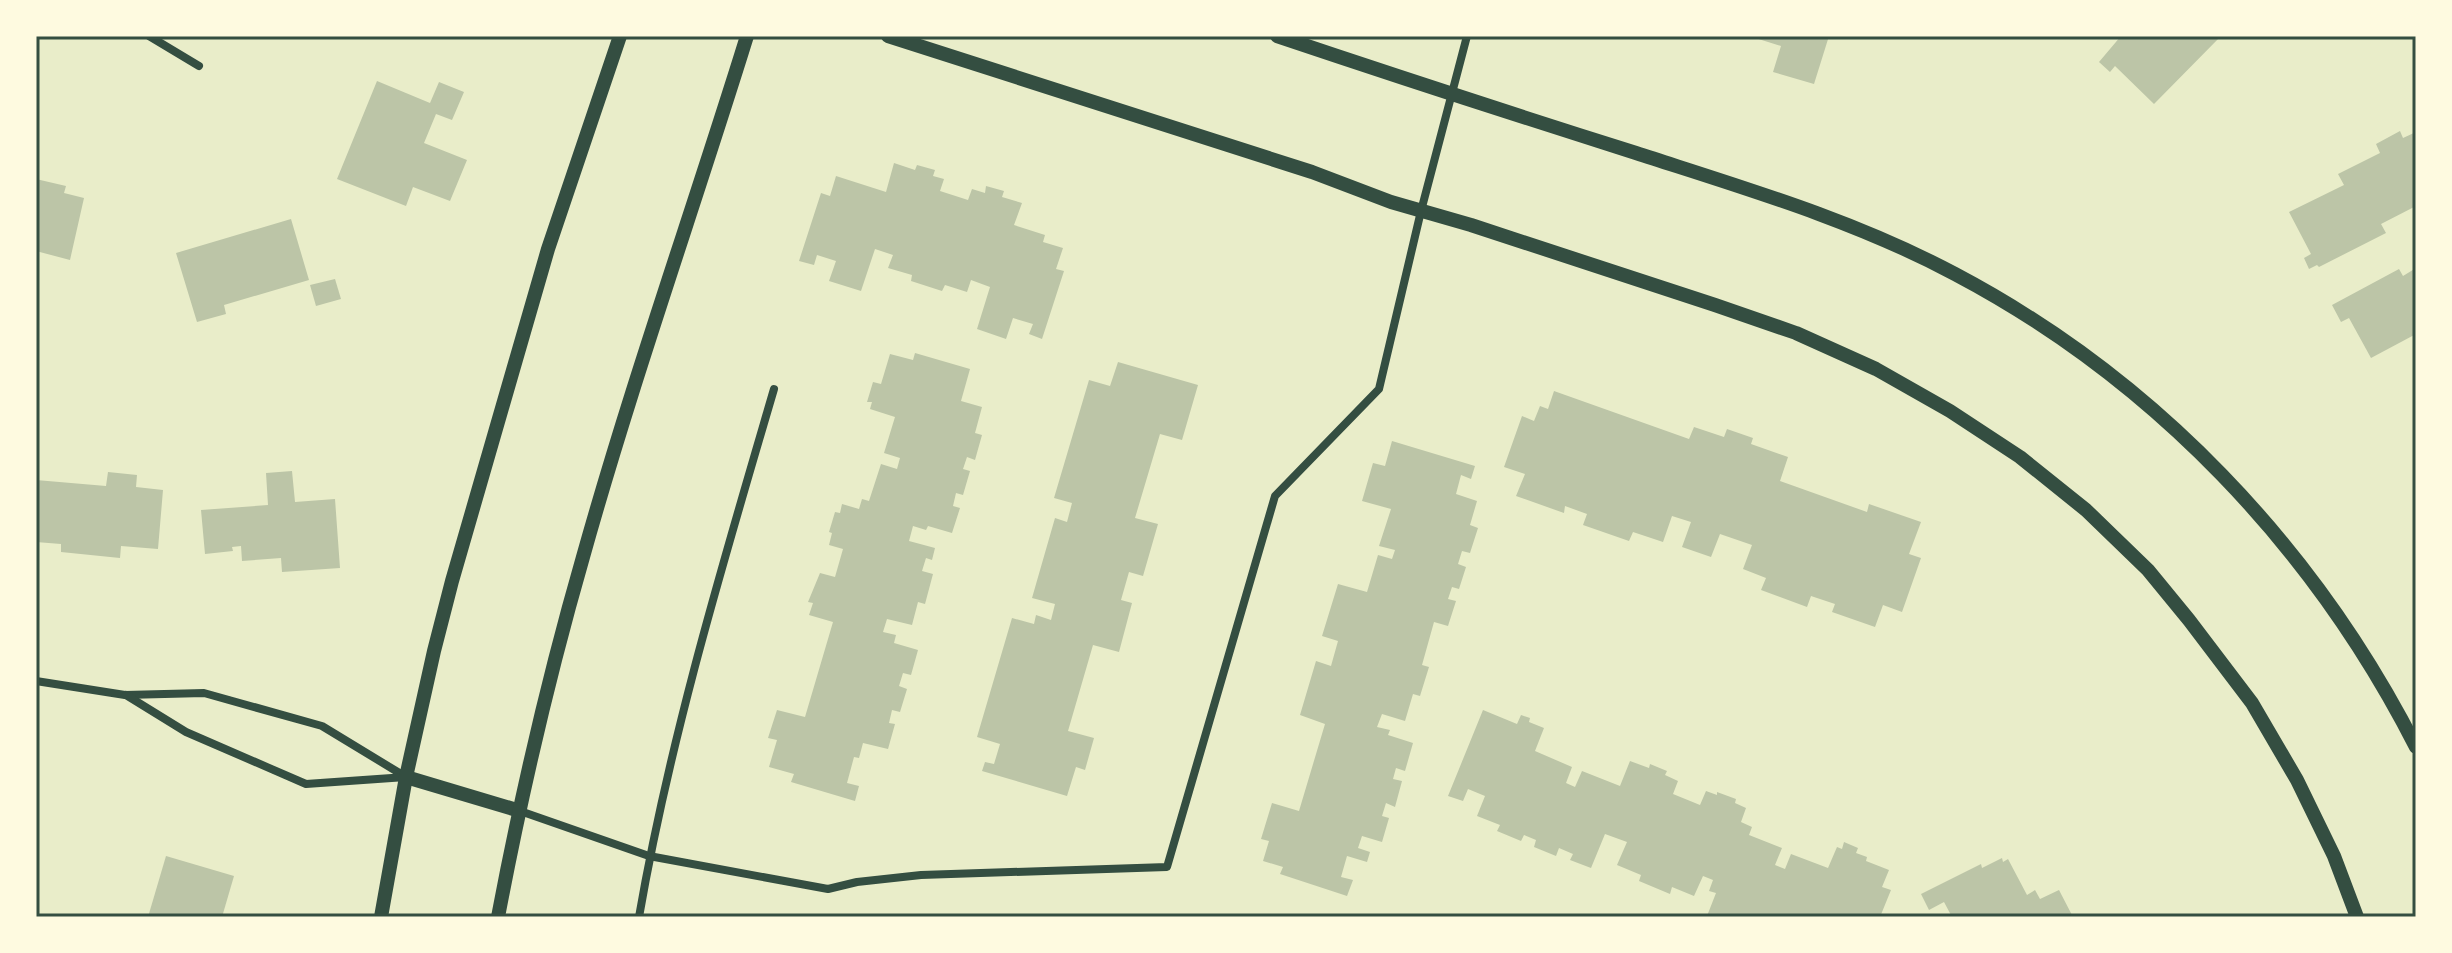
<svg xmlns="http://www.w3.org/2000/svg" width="2452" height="953" viewBox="0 0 2452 953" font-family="'Source Sans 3',sans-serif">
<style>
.building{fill:#bcc5a7}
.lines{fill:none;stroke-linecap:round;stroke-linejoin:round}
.minor{stroke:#344e41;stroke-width:8}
.tertiary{stroke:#344e41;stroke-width:14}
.neatline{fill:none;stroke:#344e41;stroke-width:3}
</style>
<rect width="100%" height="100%" fill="#e9edc9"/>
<!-- building -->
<g class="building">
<path d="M1749,36H1829L1814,84L1773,72L1781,46Z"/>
<path d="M2121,36H2221L2154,104L2115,66L2110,72L2099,62Z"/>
<path d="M377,81L430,103L439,82L464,92L452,120L436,114L424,143L467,160L450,201L413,187L406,206L337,179Z"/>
<path d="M2400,131L2403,138L2416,132V206L2381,224L2386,233L2319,267L2317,265L2309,269L2304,258L2311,254L2289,212L2344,185L2338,174L2380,153L2376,144Z"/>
<path d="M894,163L915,170L917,165L935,170L933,176L944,179L940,191L968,200L972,189L985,193L986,186L1004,191L1002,197L1022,203L1014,225L1045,235L1043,242L1063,248L1056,269L1064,271L1042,339L1029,334L1033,324L1013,318L1006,339L977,329L990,287L971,280L967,292L945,285L942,291L911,281L912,275L888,268L893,255L875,249L861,291L829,281L836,261L817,255L814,265L799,261L821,193L830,196L836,176L886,192Z"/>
<path d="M36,179L66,186L64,193L84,198L70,260L36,251Z"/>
<path d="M291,219L309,280L224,305L226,314L197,322L176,253Z"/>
<path d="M2416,268V334L2371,358L2349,318L2341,322L2332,305L2399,269L2403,276Z"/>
<path d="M335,279L341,299L316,306L310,285Z"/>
<path d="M915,353L970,369L961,401L982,407L975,433L982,435L975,460L967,457L963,469L970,471L963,495L956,493L953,506L960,508L952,533L928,526L926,530L913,526L909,541L935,548L932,560L926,558L922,571L933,574L925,604L918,602L912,625L887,619L883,632L896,635L894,643L918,650L911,675L903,673L899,686L907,689L900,712L892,710L889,723L895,724L888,749L863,743L859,758L854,757L847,783L859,786L855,801L791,782L794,774L769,767L777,740L768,738L777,710L805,717L833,622L809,615L813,603L808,602L820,573L835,577L843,549L829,545L832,533L829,532L835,512L840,513L842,504L859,509L862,499L869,501L881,464L897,469L900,458L884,453L895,417L870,409L872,402H867L873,382L881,384L890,354L913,360Z"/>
<path d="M1118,362L1198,385L1182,440L1160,434L1135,518L1158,524L1143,576L1129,572L1121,600L1132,603L1119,652L1093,645L1068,731L1094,738L1085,770L1076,767L1067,796L982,771L985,762L994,764L1000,744L977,737L1012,618L1034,624L1036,615L1051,620L1055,604L1032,598L1055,518L1067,522L1072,503L1054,498L1089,380L1110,386Z"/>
<path d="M1554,391L1689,439L1694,427L1724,437L1727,429L1753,438L1751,444L1788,457L1780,481L1867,512L1869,504L1921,522L1909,554L1921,558L1902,612L1883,605L1875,627L1832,612L1835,604L1811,596L1807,607L1761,590L1766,578L1743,569L1752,545L1720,534L1711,557L1682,547L1691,522L1672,516L1663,542L1633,532L1629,541L1583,525L1587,514L1565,506L1564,513L1516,496L1525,474L1504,467L1522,416L1534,421L1540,406L1548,409Z"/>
<path d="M1392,441L1475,466L1471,479L1461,475L1456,494L1477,501L1470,525L1478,528L1470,553L1462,551L1458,564L1466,567L1459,589L1452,587L1448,599L1456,601L1448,626L1434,622L1422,665L1429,667L1420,696L1413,694L1405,721L1382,714L1377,727L1390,730L1388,735L1413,743L1405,771L1396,768L1393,779L1402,781L1395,807L1386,803L1382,816L1389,818L1382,842L1362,836L1358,848L1370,852L1367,862L1347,856L1341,877L1353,880L1347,896L1280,874L1283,867L1263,861L1269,841L1261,839L1272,803L1299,811L1325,724L1300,715L1316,661L1331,666L1338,641L1322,636L1338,584L1367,592L1378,555L1392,559L1395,550L1379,546L1391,509L1362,501L1373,463L1385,466Z"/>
<path d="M292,471L295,502L335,499L340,568L282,572L281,558L242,561L241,546L232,547L233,551L205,554L201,510L268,505L266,473Z"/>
<path d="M108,472L137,475L136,487L163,490L158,549L121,546L120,558L61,552V544L36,542V480L106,486Z"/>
<path d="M1483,710L1517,724L1521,715L1530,718L1529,722L1544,728L1535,751L1572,767L1566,783L1575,787L1582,771L1620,786L1630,761L1649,768L1650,764L1667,771L1665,775L1678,781L1673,794L1700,805L1706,791L1717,795V792L1736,799L1735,803L1746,808L1741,822L1752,827L1749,835L1782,848L1775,865L1785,869L1791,854L1828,868L1837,847L1842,849L1844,842L1858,848L1856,853L1867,857L1866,861L1889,870L1882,887L1891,890L1880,917H1710L1707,916L1716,893L1709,891L1713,880L1703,876L1694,896L1672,887L1670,894L1639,881L1641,875L1617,865L1627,842L1605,834L1591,868L1570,860L1573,854L1559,848L1556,856L1534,847L1536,840L1524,835L1521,841L1497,831L1500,825L1477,816L1485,796L1468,789L1463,801L1448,796Z"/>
<path d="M166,856L234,876L222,917H148Z"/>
<path d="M2002,858L2003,862L2008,859L2027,895L2035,890L2040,899L2059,890L2073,917H1952L1944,902L1929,910L1921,894L1981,864L1982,868Z"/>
</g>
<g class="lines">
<!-- minor -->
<g class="minor">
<path d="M149,36L199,66"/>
<path d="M36,681L125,695L204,693L322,726L406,777"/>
<path d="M126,695L186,732L306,784L406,777"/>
<path d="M520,811L649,856L828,889L857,882L921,875L1167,867L1275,496L1379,389L1421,211L1467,36"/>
<path d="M639,917C670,738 723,563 774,389"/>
</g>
<!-- tertiary -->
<g class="tertiary">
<path d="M888,36L1312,172L1391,202L1471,225L1715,305L1796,333L1876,369L1950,411L2020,457L2086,510L2148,570L2189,620L2252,703L2297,780L2334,856L2357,917"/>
<path d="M1277,36C1396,76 1516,115 1636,153C1744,188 1854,220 1955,274C2154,379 2314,547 2416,747"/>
<path d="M406,777L520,811"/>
<path d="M381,917L406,777L434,651L452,581L548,249L620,36"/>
<path d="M498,917C521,796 549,675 583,557C632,382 693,210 747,36"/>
</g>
</g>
<!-- border -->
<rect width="2452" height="953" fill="none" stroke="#fefae0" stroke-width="76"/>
<rect x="38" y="38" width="2376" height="877" class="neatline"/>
</svg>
